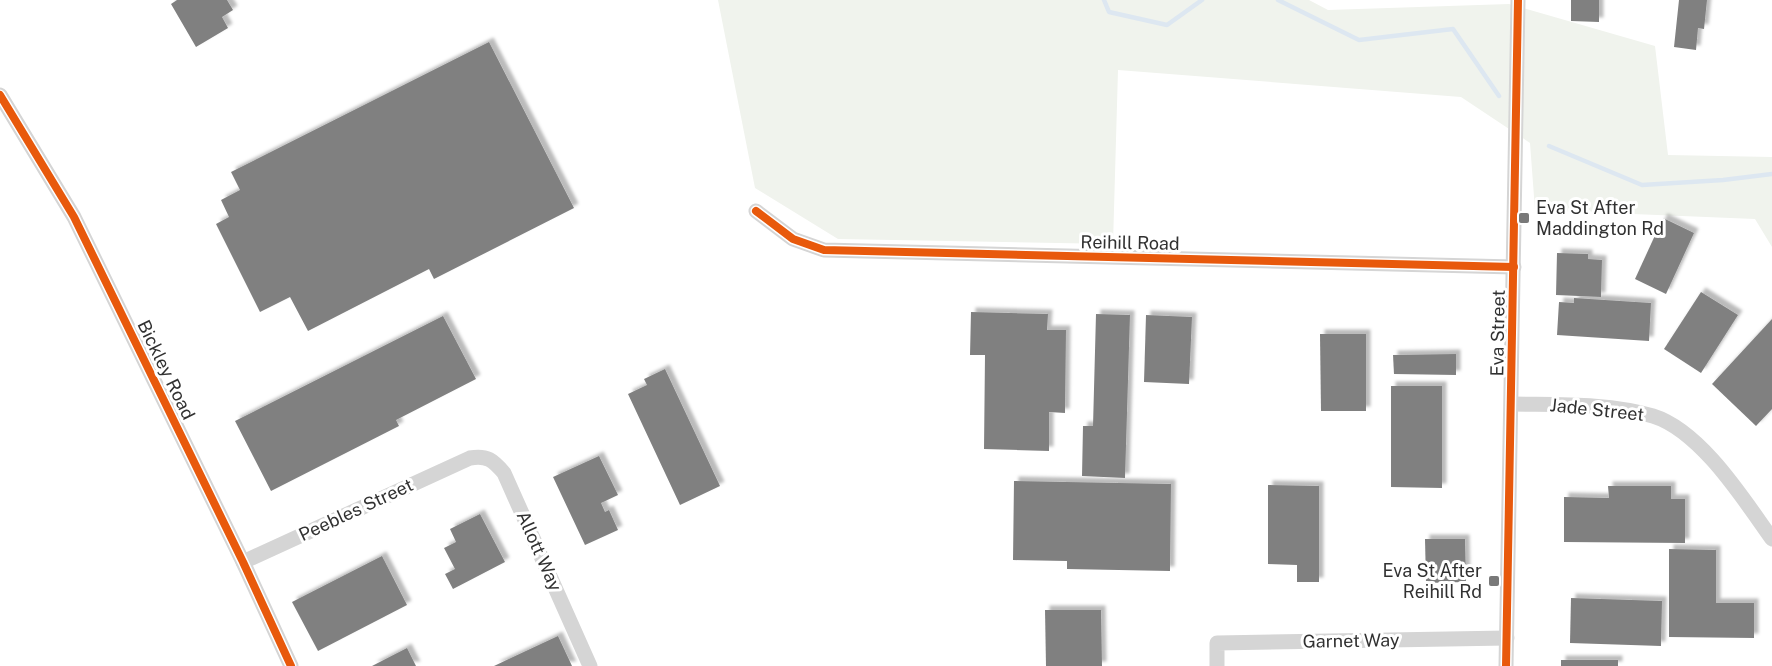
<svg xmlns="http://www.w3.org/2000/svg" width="1772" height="666" viewBox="0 0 1772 666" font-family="'Public Sans',sans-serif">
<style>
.green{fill:#f0f3ed}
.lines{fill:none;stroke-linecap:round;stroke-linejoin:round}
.stream{stroke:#dde7f1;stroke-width:4.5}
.building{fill:#808080;filter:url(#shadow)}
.street{stroke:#d5d5d5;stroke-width:15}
.cycleway-casing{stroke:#fff;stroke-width:11}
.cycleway{stroke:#e8590c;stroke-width:8}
.poi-dot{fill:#797979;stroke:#fff;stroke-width:2}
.labels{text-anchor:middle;stroke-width:6;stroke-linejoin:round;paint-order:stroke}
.poi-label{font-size:18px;fill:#313131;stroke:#fff;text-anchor:start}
.street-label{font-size:18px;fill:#313131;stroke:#fff}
</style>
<defs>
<filter id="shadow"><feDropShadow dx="4.5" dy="-4.5" stdDeviation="1.5" flood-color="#0004"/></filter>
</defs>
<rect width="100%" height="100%" fill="#fff"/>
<!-- green -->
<path class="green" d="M718,0H1309L1328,10L1509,4L1655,46L1668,155L1772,157V247L1755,219L1535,210L1530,143L1461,97L1118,70L1113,244L838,239L755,188Z"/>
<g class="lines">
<!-- stream -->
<g class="stream">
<path d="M1104,0L1109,12L1167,25L1202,0"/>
<path d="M1278,0L1359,40L1453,29L1499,96"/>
<path d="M1549,146L1642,185L1723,180L1772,174"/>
</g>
</g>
<!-- building -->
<g class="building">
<path d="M177,0H227L233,10L222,17L228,28L196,47L171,4Z"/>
<path d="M1571,0H1599V22L1571,21Z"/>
<path d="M1679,0H1707L1704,29L1698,28L1696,50L1674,47Z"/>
<path d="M489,42L574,208L434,279L429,269L308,331L290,297L260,312L216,224L229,217L221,200L240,190L231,172Z"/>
<path d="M1663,218L1694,233L1666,294L1635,279Z"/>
<path d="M1557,253L1588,254V259L1602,260L1601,297L1556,295Z"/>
<path d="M1701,292L1738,315L1701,373L1664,349Z"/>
<path d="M1574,298L1651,303L1649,341L1557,335L1559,302L1574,303Z"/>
<path d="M971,312L1048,314L1047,330H1066L1065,413L1049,412V451L984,449L985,355H970Z"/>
<path d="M1096,314L1130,315L1125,478L1082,476L1083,426H1093Z"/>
<path d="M1146,315L1192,317L1189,384L1144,382Z"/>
<path d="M443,316L476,379L396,420L399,426L271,491L235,421Z"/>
<path d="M1772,319V409L1756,426L1712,384Z"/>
<path d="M1320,334H1366V411H1321Z"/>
<path d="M1456,354V375L1394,374L1393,355Z"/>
<path d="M665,369L720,486L680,505L628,394L647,385L644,379Z"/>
<path d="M1391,386H1442V488L1391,487Z"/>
<path d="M599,456L618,495L601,503L605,512L609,510L618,530L585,545L553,477Z"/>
<path d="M1014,481L1171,484L1170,571L1067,569V561L1013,560Z"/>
<path d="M1268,485L1319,486V582H1297V565L1268,564Z"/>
<path d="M1608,486H1671V499H1685V543L1564,542V497L1609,498Z"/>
<path d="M480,514L505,562L453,589L445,574L455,569L444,548L456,542L450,529Z"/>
<path d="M1425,539H1465L1466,582L1426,583Z"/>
<path d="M1669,549L1716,550V603H1754V638L1669,637Z"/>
<path d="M382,556L407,605L318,651L292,602Z"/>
<path d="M1571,598L1662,601L1661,646L1570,643Z"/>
<path d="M1045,610H1101L1102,666H1046Z"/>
<path d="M558,636L572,666H494Z"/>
<path d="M407,648L416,666H372Z"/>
<rect x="1561" y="660" width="57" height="6"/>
</g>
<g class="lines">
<!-- street -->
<g class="street">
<path d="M0,95L74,217L243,562L291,666"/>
<path d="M756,211L793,239L824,250L1514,267"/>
<path d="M1512,404C1558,405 1608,403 1653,416C1701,431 1744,500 1772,539"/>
<path d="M243,562L470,458C487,455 493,460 504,473L590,666"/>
<path d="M1217,666V643L1507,638"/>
<path d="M1506,666L1518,0"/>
</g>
<!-- cycleway casing -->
<g class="cycleway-casing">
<g id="cycleway">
<path d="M0,95L74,217L243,562L291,666"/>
<path d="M756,211L793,239L824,250L1514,267"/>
<path d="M1506,666L1518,0"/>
</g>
</g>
<!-- cycleway -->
<use href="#cycleway" class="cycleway"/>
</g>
<!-- markers -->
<g class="poi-dot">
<rect x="1518" y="212" width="12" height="12" rx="3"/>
<rect x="1488" y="575" width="12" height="12" rx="3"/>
</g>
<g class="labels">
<!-- poi labels -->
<g class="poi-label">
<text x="1536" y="214">Eva St After<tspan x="1536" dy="21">Maddington Rd</tspan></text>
<text x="1482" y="577" text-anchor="end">Eva St After<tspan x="1482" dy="21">Reihill Rd</tspan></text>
</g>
<!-- street labels -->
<g class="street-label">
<text transform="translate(1130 243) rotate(1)" y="6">Reihill Road</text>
<text transform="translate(1498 333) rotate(-89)" y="6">Eva Street</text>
<text transform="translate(166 370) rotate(64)" y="6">Bickley Road</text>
<text transform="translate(1597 410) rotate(6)" y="6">Jade Street</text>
<text transform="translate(356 510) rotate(-25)" y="6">Peebles Street</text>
<text transform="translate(539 551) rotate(66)" y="6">Allott Way</text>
<text transform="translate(1351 641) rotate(-1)" y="6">Garnet Way</text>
</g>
</g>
</svg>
